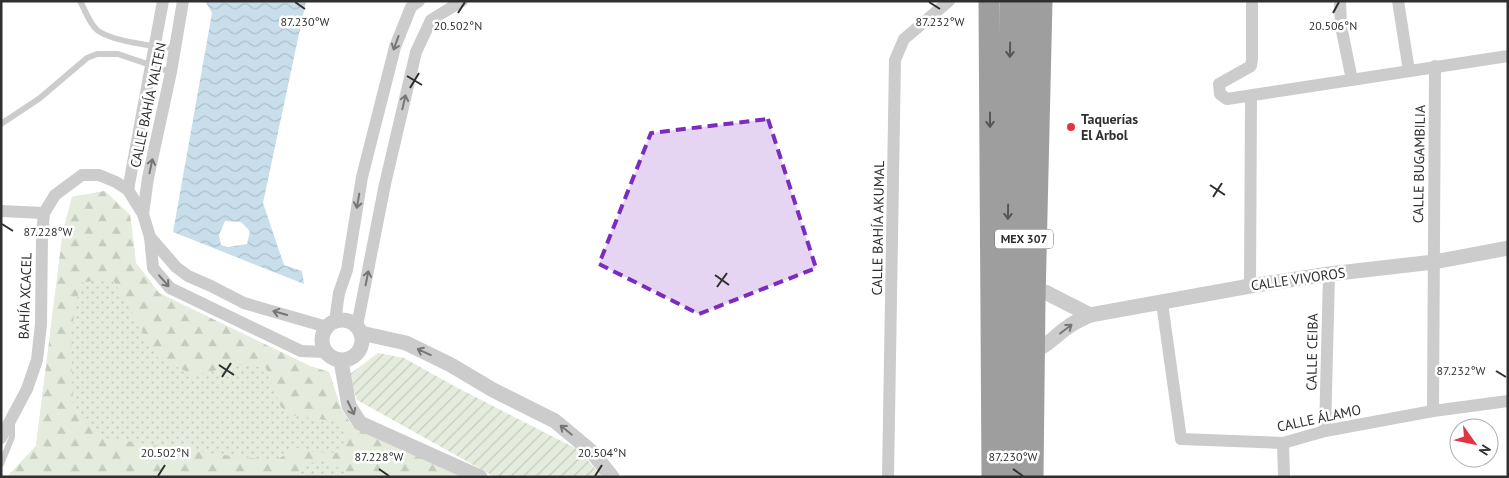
<svg xmlns="http://www.w3.org/2000/svg" width="1509" height="478" viewBox="0 0 1509 478" font-family="'PT Sans',sans-serif">
<style>
.grass{fill:url(#grass-dots)}
.forest{fill:url(#forest-firs);fill-rule:evenodd}
.garden{fill:url(#garden-furrows)}
.water{fill:url(#water-waves);fill-rule:evenodd}
.lines{fill:none;stroke-linecap:round;stroke-linejoin:round}
.service{stroke:#ccc;stroke-width:6}
.minor{stroke:#ccc;stroke-width:12}
.tertiary{stroke:#ccc;stroke-width:15}
.trunk{stroke:#9e9e9e;stroke-width:21}
.trunk-bridge{stroke:#9e9e9e;stroke-width:21}
.oneway{stroke:#767676}
.oneway2{stroke:#565656}
.marked{fill:#7b2cbf;fill-opacity:0.2;stroke:#7b2cbf;stroke-width:4;stroke-dasharray:10 6;stroke-linejoin:round}
.ticks{fill:none;stroke:#2f2f2f;stroke-width:2}
.poi-dot{fill:#e23541;stroke:#fff;stroke-width:2}
.labels{text-anchor:middle;stroke-width:5;stroke-linejoin:round;paint-order:stroke}
.shield{fill:#fff;stroke:#6d6d6d;stroke-width:1}
.shield-label{font-size:12px;font-weight:bold;fill:#2f2f2f}
.street-label{font-size:14px;fill:#2f2f2f;stroke:#fff}
.poi-label{font-size:14px;font-weight:bold;fill:#2f2f2f;stroke:#fff;text-anchor:start}
.ticks-label{font-size:12px;text-anchor:middle;fill:#2f2f2f;stroke:#fff;stroke-width:5;stroke-linejoin:round;paint-order:stroke}
</style>
<defs>
<pattern id="grass-dots" width="8" height="8" patternUnits="userSpaceOnUse" patternTransform="scale(1.25)"><rect width="8" height="8" fill="#e5ecdd"/><path d="M2 2h.1M6 6h.1" fill="none" stroke="#c5cbbe" stroke-width="1.8" stroke-linecap="round"/></pattern>
<pattern id="forest-firs" width="22" height="20" patternUnits="userSpaceOnUse" patternTransform="scale(1.25)"><rect width="22" height="20" fill="#e5ecdd"/><path d="M5 1l3.5 6h-7zM16 11l3.5 6h-7z" fill="#c5cbbe"/></pattern>
<pattern id="garden-furrows" width="10" height="10" patternUnits="userSpaceOnUse" patternTransform="scale(1.25)"><rect width="10" height="10" fill="#e5ecdd"/><path d="M-1 1l2-2M0 10L10 0M9 11l2-2" fill="none" stroke="#c5cbbe"/></pattern>
<pattern id="water-waves" width="16" height="10" patternUnits="userSpaceOnUse" patternTransform="scale(1.25)"><rect width="16" height="10" fill="#c9deeb"/><path d="M0 5q4-4 8 0t8 0" fill="none" stroke="#adbfca"/></pattern>
</defs>
<rect width="100%" height="100%" fill="#fff"/>
<!-- grass -->
<path class="grass" d="M105,191L130,215L136,263L159,293L310,366L329,372L341,409L353,427L465,477H7L36,446L63,231L72,197Z"/>
<!-- forest -->
<path class="forest" d="M105,191L130,215L136,263L159,293L310,366L329,372L341,409L353,427L465,477H355L326,461L309,463L293,477H7L36,446L63,231L72,197ZM112,278L158,358L194,375L240,365L266,368L281,407L291,415L332,421L343,431L348,443L337,453L312,452L296,448L275,461L223,455L104,438L73,405L71,333L80,283Z"/>
<!-- garden -->
<path class="garden" d="M378,353L404,358L456,387L579,450L602,477H495L357,400L349,375Z"/>
<!-- water -->
<path class="water" d="M205,1H306L263,203L284,265L302,271L304,284L173,232L212,13ZM225,221L241,222L250,231L247,244L228,247L221,245L219,235Z"/>
<g class="lines">
<!-- service -->
<g class="service">
<path d="M80,1C85,10 89,22 96,29C108,41 158,47 175,48"/>
<path d="M1,124L40,98L87,58L97,54H118L171,72"/>
<path d="M1,464L12,437V422"/>
</g>
<!-- minor -->
<g class="minor">
<path d="M1252,1V59L1251,66L1219,84L1220,94L1227,99L1508,56"/>
<path d="M1340,1L1341,26L1352,80"/>
<path d="M1398,1L1409,71"/>
<path d="M128,190L163,1"/>
<path d="M1,211L44,213"/>
<path d="M143,214L148,178L171,72L183,1"/>
<path d="M150,237L176,267L188,276L211,286L244,303L327,327"/>
<path d="M1250,286L1251,96"/>
<path d="M1162,303L1181,439L1283,443L1325,431L1433,411L1508,401"/>
<path d="M335,321L339,293L347,270L362,177L395,47L411,7L419,1"/>
<path d="M357,326L385,184L416,52L431,20L462,1"/>
<path d="M1433,411L1435,66"/>
<path d="M1325,431L1329,274"/>
<path d="M1,438L27,389L37,360L41,324L42,236L44,213L55,195L82,175H99L116,182L128,190L143,214L150,237L153,268L170,288L301,351L325,352"/>
<path d="M1283,443L1284,477"/>
<path d="M888,477L895,60L904,39L949,1"/>
</g>
<!-- tertiary -->
<g class="tertiary">
<path d="M1027,292H1045L1090,315"/>
<circle cx="342" cy="340" r="20"/>
<path d="M361,333L406,343L451,365L493,390L555,421L592,452L612,477"/>
<path d="M1026,352C1045,350 1053,337 1068,327C1074,322 1082,319 1090,315L1250,286L1329,274L1434,262L1508,248"/>
<path d="M341,361L349,406L360,423L480,477"/>
</g>
<!-- trunk -->
<g class="trunk">
<path d="M989,1L992,477"/>
<path d="M1033,477L1035,300L1042,1"/>
</g>
<!-- trunk-bridge -->
<g class="trunk-bridge">
<path d="M1004,477L1010,1"/>
<path d="M1020,477L1028,1"/>
</g>
</g>
<!-- one-way arrows -->
<defs><path id="oneway-shaft" d="M-6 0H5M1.5-3L5.5 0L1.5 3" fill="none" stroke-width="1.6" stroke-linecap="round" stroke-linejoin="round" transform="scale(1.25)"/></defs>
<g class="oneway">
<use href="#oneway-shaft" transform="translate(396 43) rotate(110)"/>
<use href="#oneway-shaft" transform="translate(404 102) rotate(-77)"/>
<use href="#oneway-shaft" transform="translate(151 166) rotate(-78)"/>
<use href="#oneway-shaft" transform="translate(358 201) rotate(100)"/>
<use href="#oneway-shaft" transform="translate(367 278) rotate(-79)"/>
<use href="#oneway-shaft" transform="translate(164 281) rotate(49)"/>
<use href="#oneway-shaft" transform="translate(280 313) rotate(-164)"/>
<use href="#oneway-shaft" transform="translate(1066 329) rotate(-37)"/>
<use href="#oneway-shaft" transform="translate(424 352) rotate(-155)"/>
<use href="#oneway-shaft" transform="translate(351 408) rotate(64)"/>
<use href="#oneway-shaft" transform="translate(566 430) rotate(-141)"/>
</g>
<g class="oneway2">
<use href="#oneway-shaft" transform="translate(1010 50) rotate(91)"/>
<use href="#oneway-shaft" transform="translate(990 120) rotate(90)"/>
<use href="#oneway-shaft" transform="translate(1008 212) rotate(91)"/>
</g>
<!-- marked area -->
<path class="marked" d="M768,119L816,268L699,314L599,264L651,133Z"/>
<!-- ticks -->
<path class="ticks" d="M295,2L305,9M929,2L940,9M458,13L465,2M1333,13L1339,2M407,76L422,85M410,88L419,73M1210,185L1225,195M1213,197L1222,183M2,224L13,231M715,275L729,285M717,287L727,273M219,365L234,375M1496,371L1506,377M222,377L231,363M379,469L389,476M1013,469L1023,476M158,476L165,465M595,476L602,465"/>
<!-- markers -->
<circle class="poi-dot" cx="1071" cy="127" r="5"/>
<g class="labels">
<!-- shield labels -->
<rect class="shield" x="995" y="229.5" width="58" height="19" rx="4"/>
<g class="shield-label">
<text x="1024" y="243">MEX 307</text>
</g>
<!-- street labels -->
<g class="street-label">
<text transform="translate(148 105) rotate(-78)" y="5">CALLE BAHÍA YALTEN</text>
<text transform="translate(1419 164) rotate(-89)" y="5">CALLE BUGAMBILIA</text>
<text transform="translate(878 228) rotate(-89)" y="5">CALLE BAHÍA AKUMAL</text>
<text transform="translate(1298 279) rotate(-8)" y="5">CALLE VIVOROS</text>
<text transform="translate(25 296) rotate(-88)" y="5">BAHÍA XCACEL</text>
<text transform="translate(1312 352) rotate(-89)" y="5">CALLE CEIBA</text>
<text transform="translate(1319 418) rotate(-12)" y="5">CALLE ÁLAMO</text>
</g>
<!-- poi labels -->
<g class="poi-label">
<text x="1081" y="124">Taquerías<tspan x="1081" dy="16">El Arbol</tspan></text>
</g>
</g>
<g class="ticks-label">
<text x="305" y="26">87.230°W</text>
<text x="940" y="26">87.232°W</text>
<text x="1333" y="30">20.506°N</text>
<text x="458" y="30">20.502°N</text>
<text x="48" y="236">87.228°W</text>
<text x="1461" y="375">87.232°W</text>
<text x="165" y="457">20.502°N</text>
<text x="602" y="457">20.504°N</text>
<text x="379" y="461">87.228°W</text>
<text x="1013" y="461">87.230°W</text>
</g>
<!-- border -->
<rect width="1509" height="478" fill="none" stroke="#2f2f2f" stroke-width="5"/>
<!-- north arrow -->
<g transform="translate(1474 443) rotate(123)"><circle r="24" fill="#ffffff" stroke="#acacac"/>
<path d="M0-4L9 19L0 12L-9 19Z" fill="#e23541"/>
<text y="-8" font-size="14" font-weight="bold" text-anchor="middle" fill="#2f2f2f">N</text>
</g>
</svg>
